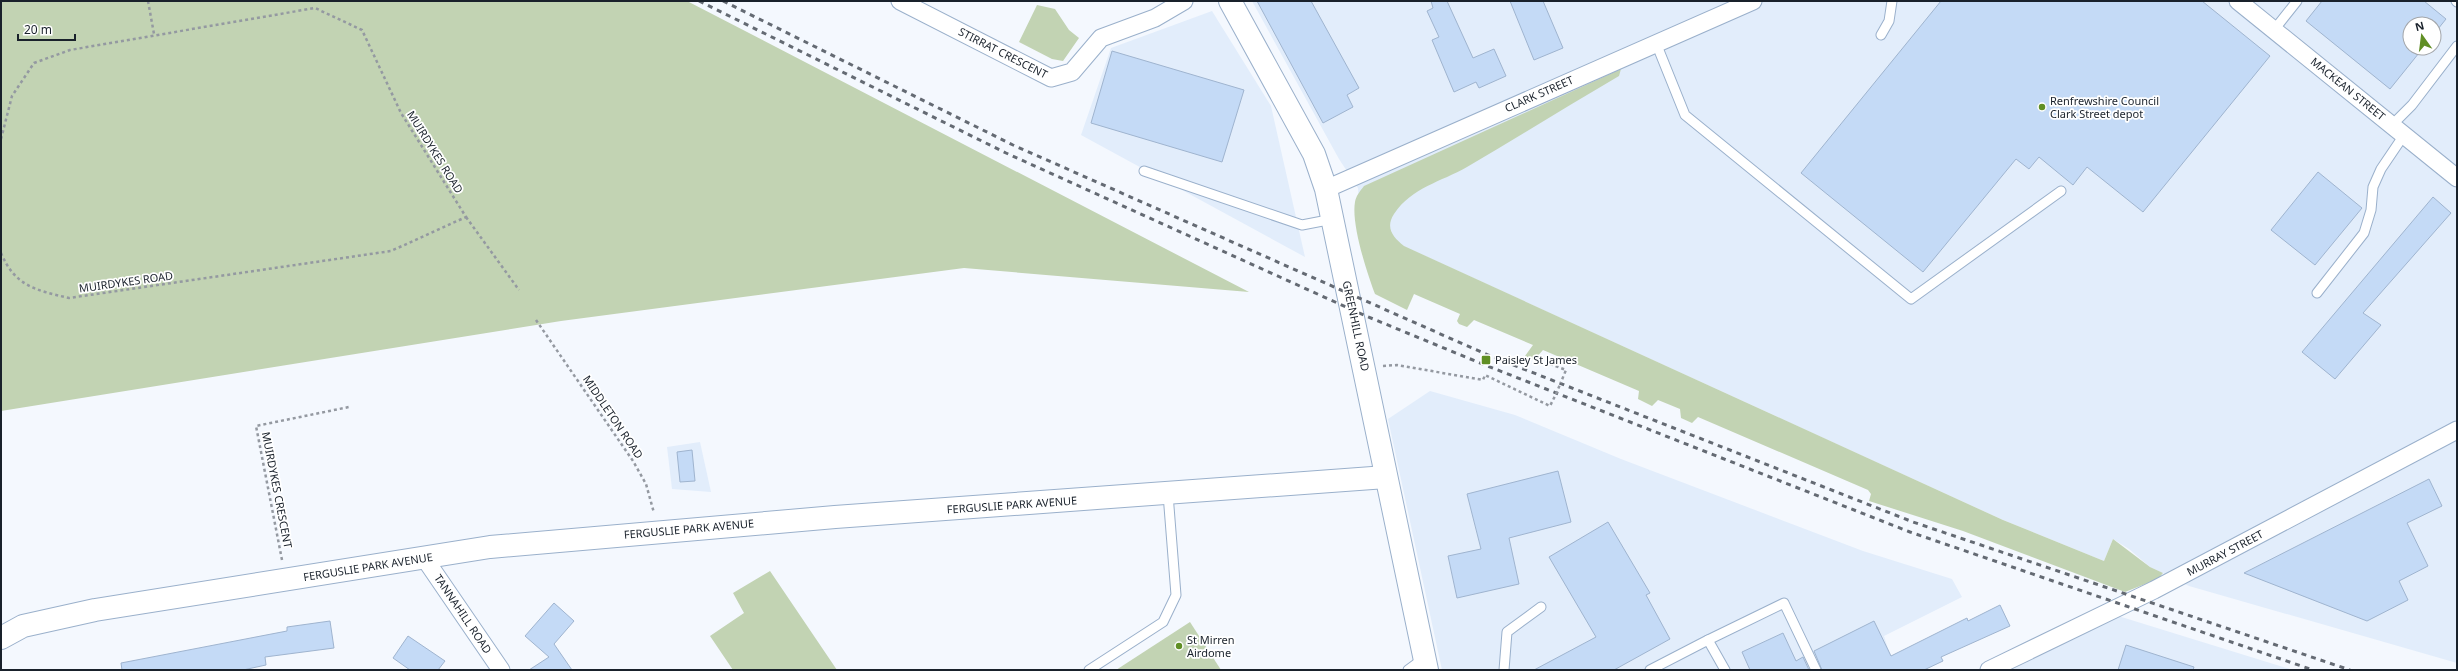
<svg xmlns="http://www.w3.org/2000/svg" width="2458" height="671" viewBox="0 0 2458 671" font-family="'Noto Sans',sans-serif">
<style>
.built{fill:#e2edfb;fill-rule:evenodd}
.green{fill:#c2d3b3}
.building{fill:#c4daf6;stroke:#9fb4cf}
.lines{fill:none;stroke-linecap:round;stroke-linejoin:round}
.service-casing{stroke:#9ab0cb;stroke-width:11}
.minor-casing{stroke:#9ab0cb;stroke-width:19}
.tertiary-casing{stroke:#9ab0cb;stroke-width:24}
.path{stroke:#9499a1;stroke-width:2.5;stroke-dasharray:3 3;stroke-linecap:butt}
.service{stroke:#fff;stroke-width:9}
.minor{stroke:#fff;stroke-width:17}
.tertiary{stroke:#fff;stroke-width:22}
.rail{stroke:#646a73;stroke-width:3;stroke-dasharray:5 5;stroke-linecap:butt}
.path-bridge{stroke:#9499a1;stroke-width:2.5;stroke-dasharray:3 3;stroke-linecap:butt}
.poi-dot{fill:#608f24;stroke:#fff;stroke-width:1.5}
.labels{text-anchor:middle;stroke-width:3.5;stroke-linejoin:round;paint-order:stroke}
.street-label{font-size:11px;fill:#19212b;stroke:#fff}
.poi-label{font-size:11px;fill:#19212b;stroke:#fff;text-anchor:start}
</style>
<rect width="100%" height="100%" fill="#f4f8fe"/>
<!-- built -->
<g class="built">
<path d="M1252,1H2457V663L2189,586L2150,567L2129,549L2113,539L2104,561L2003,520L1412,250L1372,259L1359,209L1358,188L1339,159ZM2410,24H2434V48H2410Z"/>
<path d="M1212,11L1271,106L1305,257L1081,135L1111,48Z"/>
<path d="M1430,391L1515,415L1621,459L1863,551L1952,579L1962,597L1884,636L1895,670H1442L1388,419Z"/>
<path d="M700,442L711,492L672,489L667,447Z"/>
<path d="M2115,615L2293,670H2012Z"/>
</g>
<!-- green -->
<g class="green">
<path d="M1,1H687L1249,292L964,268L561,321L1,411Z"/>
<path d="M1037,5L1055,9L1069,30L1079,38L1063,61L1052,59L1019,42Z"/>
<path d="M1621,69L1619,76C1568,106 1518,137 1467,167C1441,182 1412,187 1394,214C1385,228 1393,237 1404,246L2003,520L2104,561L2113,539L2150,567L2163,573L2158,579L2125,592L1963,531L1869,501L1871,494L1868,490L1698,417L1692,423L1681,418L1680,409L1658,400L1652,406L1638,399L1639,391L1543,350L1534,360L1525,356L1533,345L1474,320L1467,327L1459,324L1457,321L1460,314L1414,294L1407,310L1375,294C1367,273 1351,224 1355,202C1356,196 1360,191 1364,186Z"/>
<path d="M770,571L837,670H733L710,636L744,613L733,593Z"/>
<path d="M1190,622L1221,670H1116Z"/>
</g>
<!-- building -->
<g class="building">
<path d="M1257,1H1311L1359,88L1347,95L1353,107L1323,123Z"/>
<path d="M1431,1H1447L1473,58L1494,49L1506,76L1479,88L1476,82L1454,92L1432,40L1439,37L1427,11L1433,8Z"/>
<path d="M1510,1H1543L1563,48L1534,60Z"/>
<path d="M1941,1H2202L2270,56L2143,212L2087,167L2073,185L2039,157L2029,169L2016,159L1923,272L1801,173Z"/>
<path d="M2322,1H2424L2446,19L2434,34V24H2410V48H2423L2390,89L2306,21Z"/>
<path d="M1112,51L1244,90L1222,162L1091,123Z"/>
<path d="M2318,172L2362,208L2315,265L2271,230Z"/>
<path d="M2433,197L2451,213L2363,313L2381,325L2335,379L2302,352Z"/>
<path d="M692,450L695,481L680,482L677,452Z"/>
<path d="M1558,471L1571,522L1509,538L1519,584L1457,598L1448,556L1481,549L1467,494Z"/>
<path d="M2429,479L2442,506L2407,523L2428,566L2399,581L2408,600L2367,621L2244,573Z"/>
<path d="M1608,522L1650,593L1646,595L1670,639L1614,670H1534L1596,637L1549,557Z"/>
<path d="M554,603L574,621L554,644L572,670H529L549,657L525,636Z"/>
<path d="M2000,605L2010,626L1941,657L1943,661L1924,670H1822L1814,651L1874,621L1891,656L1967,618L1968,621Z"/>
<path d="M330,621L334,648L265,657L266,665L243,670H122L121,663L287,631V627Z"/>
<path d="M1783,633L1796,661L1803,657L1809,670H1750L1742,652Z"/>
<path d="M408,636L445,661L438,670H410L393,658Z"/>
<path d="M2126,645L2194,667L2193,670H2118Z"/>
</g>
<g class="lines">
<!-- service casing -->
<g class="service-casing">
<g id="service">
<path d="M2456,1L2457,2"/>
<path d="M2274,30L2297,1"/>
<path d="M1881,35L1889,21L1892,1"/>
<path d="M1656,43L1685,115L1911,299L2061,191"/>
<path d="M2392,125L2412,105L2457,46"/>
<path d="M1144,171L1302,225L1333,219"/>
<path d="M2317,293L2364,233L2371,210L2373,187L2381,169L2404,135"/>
<path d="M1708,640L1784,603L1816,670"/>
<path d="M1089,670L1163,622L1176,595L1168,494"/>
<path d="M1408,670L1423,659"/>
<path d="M1504,670L1507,632L1541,607"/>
<path d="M1650,670L1708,640L1725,670"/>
</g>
</g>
<!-- minor casing -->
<g class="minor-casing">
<g id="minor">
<path d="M900,1L1051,78L1072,72L1101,38L1155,18L1184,1"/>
<path d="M2238,1L2457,178"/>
<path d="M1326,189L1753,1"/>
<path d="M425,559L501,670"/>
<path d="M1989,670L2154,590L2457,430"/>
</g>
</g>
<!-- tertiary casing -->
<g class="tertiary-casing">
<g id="tertiary">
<path d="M1230,1L1314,154L1326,189L1427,670"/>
<path d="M1,638L23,626L95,610L490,547L835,517L1386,477"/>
</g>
</g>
<!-- path -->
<g class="path">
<path d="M148,1L154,34"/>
<path d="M1,139L12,96L34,63L70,50L315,8L362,30L401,113L466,217L391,251L69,298C35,290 15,286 1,253"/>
<path d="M466,217L519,290"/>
<path d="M536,320L633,461L646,484L654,513"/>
<path d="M1550,364L1566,370L1561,382"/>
<path d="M1383,366L1397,365L1483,380L1485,375L1550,406L1556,394"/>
<path d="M282,560L256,426L349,407"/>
</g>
<!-- service -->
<use href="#service" class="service"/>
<!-- minor -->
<use href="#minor" class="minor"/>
<!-- tertiary -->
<use href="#tertiary" class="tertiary"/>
<!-- rail -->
<g class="rail">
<path d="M699,1L1006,153L1366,316L1485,365L1910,532L2313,670"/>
<path d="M723,1L1013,145L1488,355L1913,522L2350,670"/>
</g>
<!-- path-bridge -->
<path class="path-bridge" d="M1556,394L1561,382"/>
</g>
<!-- markers -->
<g class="poi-dot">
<circle cx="2042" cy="107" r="4"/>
<rect x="1481" y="355" width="10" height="10" rx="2"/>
<circle cx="1179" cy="646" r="4"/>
</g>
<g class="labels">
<!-- street labels -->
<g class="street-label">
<text transform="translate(1003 53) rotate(27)" y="4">STIRRAT CRESCENT</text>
<text transform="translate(2348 89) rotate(39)" y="4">MACKEAN STREET</text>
<text transform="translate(1539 94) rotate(-24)" y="4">CLARK STREET</text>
<text transform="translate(435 152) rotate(58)" y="4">MUIRDYKES ROAD</text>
<text transform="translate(126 282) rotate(-8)" y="4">MUIRDYKES ROAD</text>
<text transform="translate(1356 326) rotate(78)" y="4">GREENHILL ROAD</text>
<text transform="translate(613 417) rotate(56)" y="4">MIDDLETON ROAD</text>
<text transform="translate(277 490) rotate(79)" y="4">MUIRDYKES CRESCENT</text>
<text transform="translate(1012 505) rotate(-4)" y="4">FERGUSLIE PARK AVENUE</text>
<text transform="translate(689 529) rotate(-5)" y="4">FERGUSLIE PARK AVENUE</text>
<text transform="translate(2225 553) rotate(-28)" y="4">MURRAY STREET</text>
<text transform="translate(368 567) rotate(-9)" y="4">FERGUSLIE PARK AVENUE</text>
<text transform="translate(463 614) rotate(56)" y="4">TANNAHILL ROAD</text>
</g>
<!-- poi labels -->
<g class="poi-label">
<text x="2050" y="105">Renfrewshire Council<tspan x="2050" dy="13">Clark Street depot</tspan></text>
<text x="1495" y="364">Paisley St James</text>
<text x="1187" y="644">St Mirren<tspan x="1187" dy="13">Airdome</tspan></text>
</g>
</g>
<!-- border -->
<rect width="2458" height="671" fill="none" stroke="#19212b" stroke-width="4"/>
<!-- north arrow -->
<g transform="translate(2422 36) rotate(346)"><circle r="19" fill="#ffffff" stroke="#a3a6aa"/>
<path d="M0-3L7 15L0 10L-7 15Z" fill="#608f24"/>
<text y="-6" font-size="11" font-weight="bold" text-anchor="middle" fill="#19212b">N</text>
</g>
<!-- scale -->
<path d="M18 34v6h57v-6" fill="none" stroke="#19212b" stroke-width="2"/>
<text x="24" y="34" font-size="12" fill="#19212b" stroke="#ffffff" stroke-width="3" paint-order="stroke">20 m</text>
</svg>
